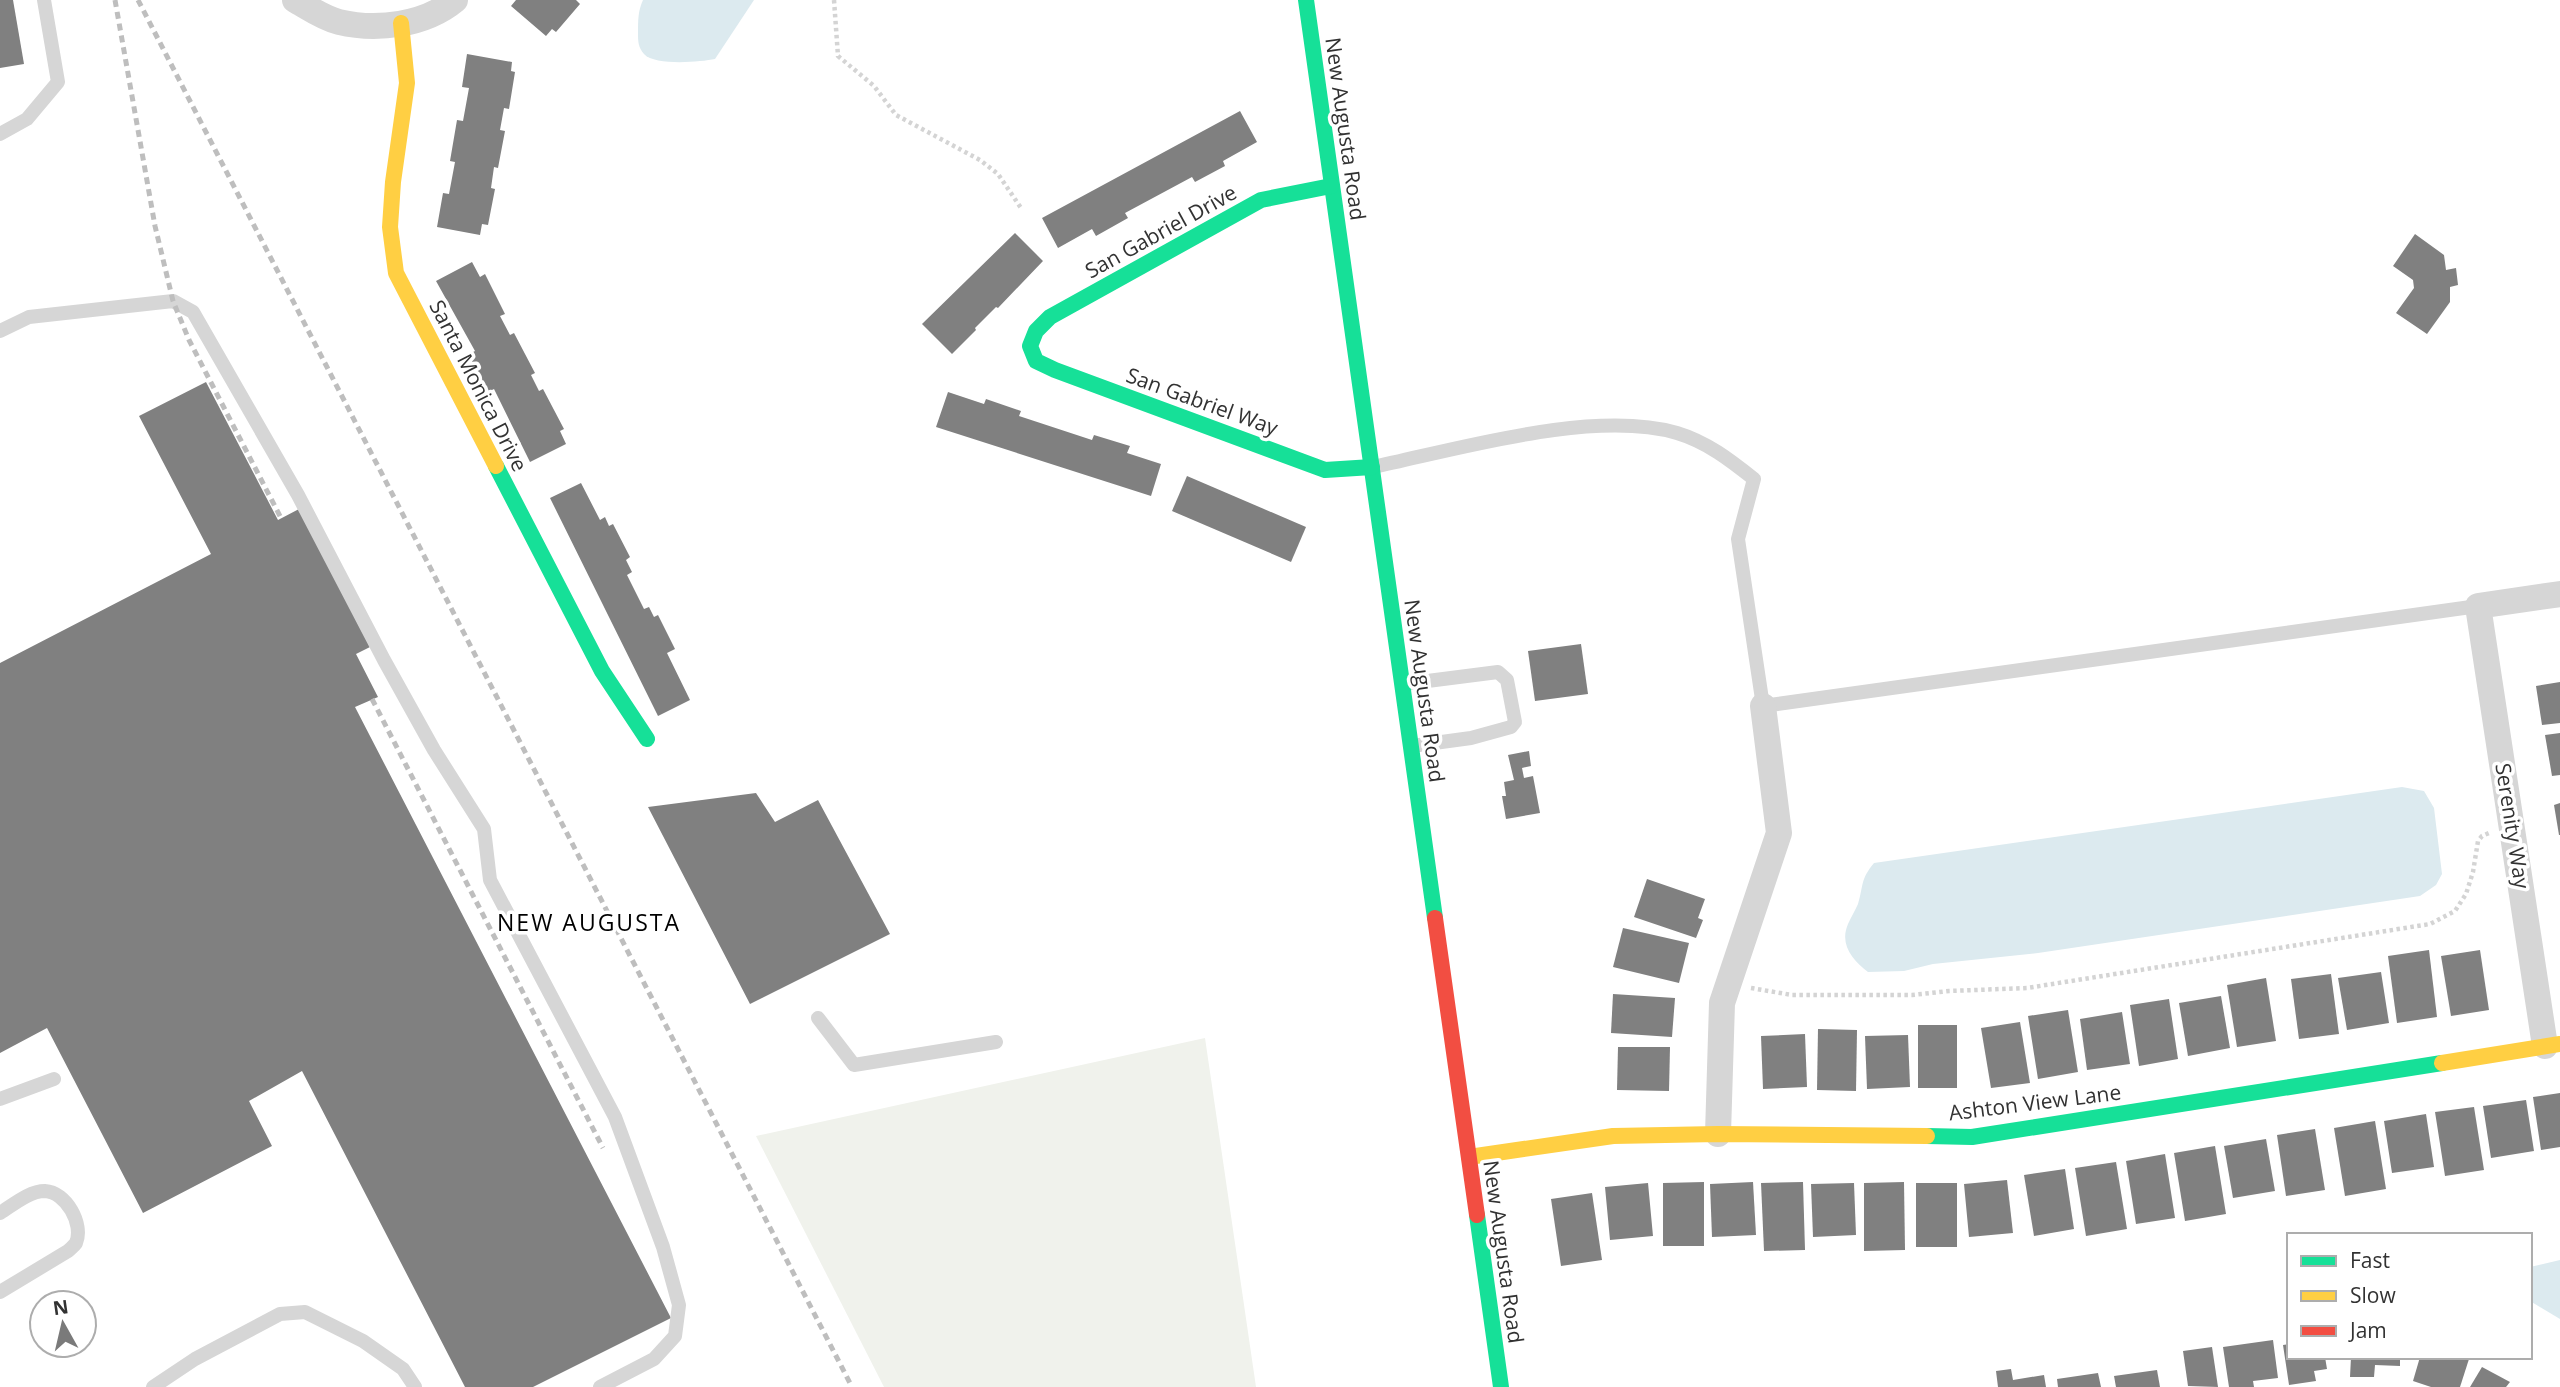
<svg xmlns="http://www.w3.org/2000/svg" width="2560" height="1387" viewBox="0 0 2560 1387" font-family="'Open Sans',sans-serif">
<style>
.green{fill:#f0f2ec}
.water{fill:#dceaef}
.building{fill:#808080}
.lines{fill:none;stroke-linecap:round;stroke-linejoin:round}
.path{stroke:#d4d4d4;stroke-width:4.5;stroke-dasharray:3.5 3.5;stroke-linecap:butt}
.lane{stroke:#d6d6d6;stroke-width:14}
.street{stroke:#d6d6d6;stroke-width:26}
.fast{stroke:#16e098;stroke-width:16}
.slow{stroke:#ffcf43;stroke-width:16}
.jam{stroke:#f24e42;stroke-width:16}
.rail{stroke:#bebebe;stroke-width:5;stroke-dasharray:7 5;stroke-linecap:butt}
.labels{text-anchor:middle;stroke-width:7;stroke-linejoin:round;paint-order:stroke}
.street-label{font-size:21px;fill:#323232;stroke:#fff}
.neighbourhood-label{font-size:23px;letter-spacing:2px;fill:#000;stroke:#fff}
</style>
<rect width="100%" height="100%" fill="#fff"/>
<!-- green -->
<path class="green" d="M1205,1038L1256,1387H884L756,1136Z"/>
<!-- water -->
<g class="water">
<path d="M643,0H754L715,59C700,62 655,66 644,54C638,47 638,41 638,33C638,20 638,11 643,0Z"/>
<path d="M2402,787L2424,791L2434,808L2442,874L2436,885L2420,896L2038,953L1933,964L1904,971L1868,972C1853,960 1839,945 1848,924C1851,917 1855,911 1858,904C1864,884 1860,880 1874,863Z"/>
<path d="M2560,1260V1319L2530,1301V1267Z"/>
</g>
<!-- building -->
<g class="building">
<path d="M0,0H13L24,64L0,68Z"/>
<path d="M516,0H576L580,4L556,32L552,29L546,36L511,6Z"/>
<path d="M467,54L512,62L511,71L515,72L509,109L504,108L500,130L505,131L498,168L494,167L491,188L495,189L488,225L482,224L480,235L437,227L443,193L449,194L455,162L450,161L457,120L463,121L469,88L462,87Z"/>
<path d="M1240,111L1257,142L1223,161L1225,166L1195,182L1192,177L1125,213L1128,218L1096,236L1092,229L1058,248L1042,218Z"/>
<path d="M1015,233L1043,261L998,308L996,307L975,328L976,330L952,354L922,324Z"/>
<path d="M2415,234L2444,255L2446,270L2456,268L2458,285L2450,287V302L2427,334L2396,313L2414,288L2413,280L2393,266Z"/>
<path d="M472,262L480,277L485,274L505,314L500,316L510,335L514,333L535,373L531,375L539,391L543,389L564,429L560,431L566,444L530,462L494,389L486,393L467,355L475,351L436,281Z"/>
<path d="M206,382L278,520L299,509L370,647L356,654L378,697L355,707L671,1318L533,1387H465L302,1071L249,1101L272,1146L143,1213L47,1028L0,1053V663L211,554L139,416Z"/>
<path d="M948,392L984,404L986,399L1021,411L1019,416L1092,440L1094,435L1130,446L1127,453L1161,464L1151,496L936,427Z"/>
<path d="M1187,476L1306,527L1291,562L1172,511Z"/>
<path d="M581,483L600,520L605,517L609,526L613,524L630,557L626,560L632,572L627,575L644,609L649,607L654,617L658,615L675,649L667,653L690,700L658,716L550,498Z"/>
<path d="M1581,644L1588,694L1535,701L1528,651Z"/>
<path d="M2560,682V723L2542,725L2536,686Z"/>
<path d="M2560,733V775L2552,776L2545,735Z"/>
<path d="M1529,751L1531,766L1522,768L1524,778L1533,776L1540,813L1506,819L1502,796H1506L1504,782L1514,780L1508,755Z"/>
<path d="M756,793L775,822L818,800L890,934L750,1004L648,807Z"/>
<path d="M2560,803V835H2559L2554,805Z"/>
<path d="M1647,879L1705,899L1698,918L1703,920L1696,938L1634,917Z"/>
<path d="M1623,928L1689,943L1679,983L1613,967Z"/>
<path d="M2429,950L2437,1017L2397,1023L2388,956Z"/>
<path d="M2480,950L2489,1010L2451,1016L2441,956Z"/>
<path d="M2381,972L2389,1023L2347,1030L2338,978Z"/>
<path d="M2331,974L2339,1034L2299,1039L2291,979Z"/>
<path d="M2266,978L2276,1041L2237,1047L2227,985Z"/>
<path d="M1613,994L1675,998L1672,1037L1611,1033Z"/>
<path d="M2221,996L2230,1048L2188,1056L2179,1003Z"/>
<path d="M2169,999L2178,1059L2139,1066L2130,1005Z"/>
<path d="M2068,1010L2078,1072L2038,1079L2028,1016Z"/>
<path d="M2122,1012L2130,1064L2087,1070L2080,1019Z"/>
<path d="M2020,1022L2030,1083L1991,1088L1981,1028Z"/>
<rect x="1918" y="1025" width="39" height="63"/>
<path d="M1818,1029L1857,1030L1856,1091L1817,1090Z"/>
<path d="M1805,1034L1807,1087L1763,1089L1761,1036Z"/>
<path d="M1908,1035L1910,1087L1867,1089L1865,1036Z"/>
<path d="M1618,1047H1670L1669,1091L1617,1090Z"/>
<path d="M2560,1093V1147L2541,1150L2533,1097Z"/>
<path d="M2526,1100L2534,1151L2491,1158L2483,1106Z"/>
<path d="M2474,1107L2484,1170L2445,1176L2435,1112Z"/>
<path d="M2426,1114L2434,1167L2392,1173L2384,1121Z"/>
<path d="M2375,1121L2386,1189L2345,1196L2334,1128Z"/>
<path d="M2315,1129L2325,1190L2286,1196L2277,1135Z"/>
<path d="M2266,1139L2275,1191L2233,1198L2224,1146Z"/>
<path d="M2215,1146L2226,1214L2185,1221L2174,1153Z"/>
<path d="M2165,1154L2175,1218L2136,1224L2126,1161Z"/>
<path d="M2116,1162L2127,1229L2086,1236L2075,1168Z"/>
<path d="M2065,1169L2074,1229L2034,1236L2024,1175Z"/>
<path d="M2007,1180L2013,1233L1969,1237L1964,1184Z"/>
<path d="M1704,1182V1246H1663V1183Z"/>
<path d="M1753,1182L1756,1235L1712,1237L1710,1184Z"/>
<path d="M1803,1182L1805,1250L1764,1251L1761,1183Z"/>
<path d="M1904,1182L1905,1250L1864,1251V1183Z"/>
<path d="M1648,1183L1653,1236L1610,1240L1605,1187Z"/>
<path d="M1854,1183L1856,1235L1813,1237L1811,1184Z"/>
<rect x="1916" y="1183" width="41" height="64"/>
<path d="M1592,1193L1602,1260L1561,1266L1551,1199Z"/>
<path d="M2273,1340L2278,1378L2253,1381L2254,1387H2229L2223,1347Z"/>
<path d="M2289,1344V1357H2325L2327,1369L2314,1371L2316,1381L2289,1385L2283,1345Z"/>
<path d="M2212,1347L2218,1387L2188,1386L2183,1351Z"/>
<path d="M2351,1357H2400V1366L2375,1365L2374,1377H2350Z"/>
<path d="M2420,1357L2469,1359L2460,1387H2431L2413,1381Z"/>
<path d="M2482,1367L2510,1382L2506,1387H2470Z"/>
<path d="M2011,1369L2013,1380L2044,1375L2046,1387H1998L1996,1371Z"/>
<path d="M2157,1370L2160,1387H2116L2114,1376Z"/>
<path d="M2098,1373L2101,1387H2058L2057,1379Z"/>
</g>
<g class="lines">
<!-- path -->
<g class="path">
<path d="M834,0L838,56L874,86L896,115L980,160L998,174L1021,208"/>
<path d="M1751,988L1792,995H1912L1949,991L2027,988L2430,924L2455,911L2466,894L2473,872L2478,841L2482,836L2489,833"/>
</g>
<!-- lane -->
<g class="lane">
<path d="M0,134L27,119L58,82L44,0"/>
<path d="M0,331L29,317L173,301L193,312L298,495L384,660L434,750L484,829L490,880L615,1117L663,1247L679,1305L675,1336L654,1359L600,1387"/>
<path d="M1373,467C1459,449 1593,409 1677,433C1707,442 1730,460 1754,479L1738,539L1763,706L2478,606"/>
<path d="M1404,684L1498,672L1507,680L1515,722L1511,727L1471,738L1412,746"/>
<path d="M818,1018L854,1065L996,1042"/>
<path d="M0,1099L54,1079"/>
<path d="M0,1213C13,1205 29,1191 45,1191C66,1192 84,1224 76,1243C74,1246 71,1248 68,1251L0,1292"/>
<path d="M153,1387L195,1359L280,1314L305,1312L363,1341L403,1369L415,1387"/>
</g>
<!-- street -->
<g class="street">
<path d="M295,0C309,8 323,18 339,22C377,31 425,25 455,0"/>
<path d="M2545,1046L2478,606L2560,594"/>
<path d="M1718,1134L1722,1003L1779,833L1763,706"/>
</g>
<!-- fast -->
<g class="fast">
<path d="M1306,0L1435,918"/>
<path d="M1331,186L1261,200L1050,317L1036,331L1030,346L1036,361L1055,370L1325,470L1372,467"/>
<path d="M496,466L602,671L647,739"/>
<path d="M1927,1136L1972,1137L2442,1063"/>
<path d="M1477,1215L1501,1387"/>
</g>
<!-- slow -->
<g class="slow">
<path d="M401,23L407,83L393,182L390,227L396,273L496,466"/>
<path d="M2442,1063L2560,1044"/>
<path d="M1469,1157L1613,1136L1718,1134L1927,1136"/>
</g>
<!-- jam -->
<path class="jam" d="M1435,918L1477,1215"/>
<!-- rail -->
<g class="rail">
<path d="M115,0L155,226L173,301L189,340L281,518"/>
<path d="M138,0L852,1387"/>
<path d="M372,699L603,1148"/>
</g>
</g>
<g class="labels">
<!-- street labels -->
<g class="street-label">
<text transform="translate(1345 129) rotate(82)" y="7">New Augusta Road</text>
<text transform="translate(1161 232) rotate(-29)" y="7">San Gabriel Drive</text>
<text transform="translate(478 386) rotate(63)" y="7">Santa Monica Drive</text>
<text transform="translate(1202 402) rotate(20)" y="7">San Gabriel Way</text>
<text transform="translate(1424 691) rotate(82)" y="7">New Augusta Road</text>
<text transform="translate(2512 826) rotate(81)" y="7">Serenity Way</text>
<text transform="translate(2035 1103) rotate(-7)" y="7">Ashton View Lane</text>
<text transform="translate(1503 1252) rotate(82)" y="7">New Augusta Road</text>
</g>
<!-- neighbourhood labels -->
<g class="neighbourhood-label">
<text x="589" y="931">NEW AUGUSTA</text>
</g>
</g>
<!-- legend -->
<rect x="2287" y="1233" width="245" height="126" fill="#ffffff" stroke="#adadad" stroke-width="2"/>
<rect x="2301" y="1256" width="35" height="10" fill="#16e098" stroke="#adadad" stroke-width="2"/>
<text x="2350" y="1268" font-size="21" fill="#323232">Fast</text>
<rect x="2301" y="1291" width="35" height="10" fill="#ffcf43" stroke="#adadad" stroke-width="2"/>
<text x="2350" y="1303" font-size="21" fill="#323232">Slow</text>
<rect x="2301" y="1326" width="35" height="10" fill="#f24e42" stroke="#adadad" stroke-width="2"/>
<text x="2350" y="1338" font-size="21" fill="#323232">Jam</text>
<!-- north arrow -->
<g transform="translate(63 1324) rotate(352)"><circle r="33" fill="#ffffff" stroke="#adadad" stroke-width="2"/>
<path d="M0-5L12 26L0 18L-12 26Z" fill="#7a7a7a"/>
<text y="-10" font-size="19" font-weight="bold" text-anchor="middle" fill="#323232">N</text>
</g>
</svg>
